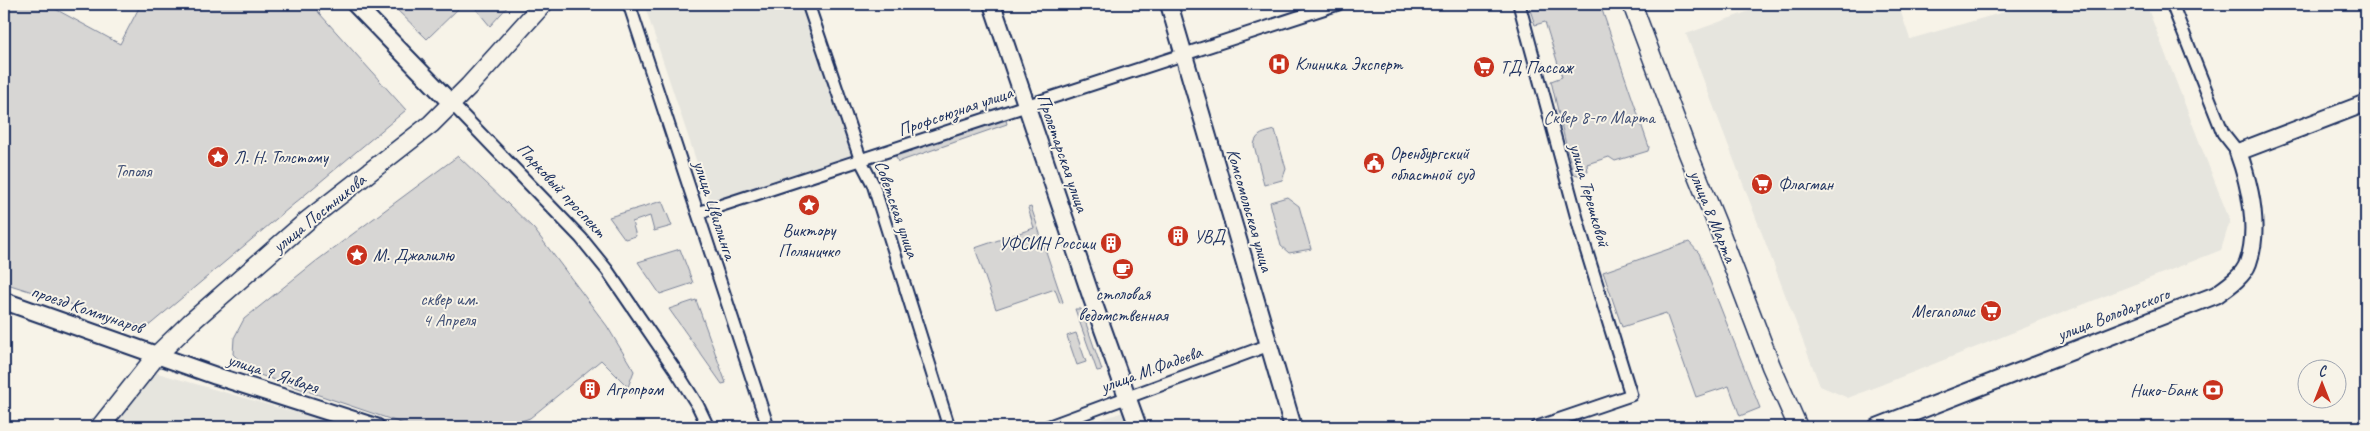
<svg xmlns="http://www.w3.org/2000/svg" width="2370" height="431" viewBox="0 0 2370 431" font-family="Caveat,sans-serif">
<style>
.built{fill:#e6e5de}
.green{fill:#d7d6d4;stroke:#798299}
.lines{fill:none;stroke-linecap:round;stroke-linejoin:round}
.street-casing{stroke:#1b2f5e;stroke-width:15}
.secondary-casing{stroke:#1b2f5e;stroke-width:20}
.primary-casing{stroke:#1b2f5e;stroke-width:21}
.street{stroke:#f7f3e8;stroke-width:11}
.secondary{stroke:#f7f3e8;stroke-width:16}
.primary{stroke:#f7f3e8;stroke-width:18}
.labels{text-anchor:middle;stroke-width:4;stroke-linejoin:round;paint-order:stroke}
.poi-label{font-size:18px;fill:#1b2f5e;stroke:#f7f3e8;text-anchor:start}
.street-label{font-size:18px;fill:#1b2f5e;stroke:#f7f3e8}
.park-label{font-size:18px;fill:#415076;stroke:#f7f3e8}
</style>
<rect width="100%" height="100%" fill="#f7f3e8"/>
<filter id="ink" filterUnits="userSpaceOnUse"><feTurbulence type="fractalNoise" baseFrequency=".02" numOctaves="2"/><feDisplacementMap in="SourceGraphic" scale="10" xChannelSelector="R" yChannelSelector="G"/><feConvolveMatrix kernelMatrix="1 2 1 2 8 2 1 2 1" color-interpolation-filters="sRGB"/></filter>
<g filter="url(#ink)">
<!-- built -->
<g class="built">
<path d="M644,4H801L852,156L710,202Z"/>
<path d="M1769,4H1898L1910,39L2032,4H2146L2230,221L2221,250L1848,398L1820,386L1686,34Z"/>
<path d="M154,372L346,427H111Z"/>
<path d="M1123,412L1128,427H1079Z"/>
</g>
<!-- green -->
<g class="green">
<path d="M4,4H46L120,44L141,4H311L406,110L146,328L4,283Z"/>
<path d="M391,4H463L427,39Z"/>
<path d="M481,4H510L490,26L476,9Z"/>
<path d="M1528,4H1600L1649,147L1648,151L1615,161L1609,157L1587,164L1588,172L1579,175L1573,174L1551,81L1562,77L1545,22L1535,25Z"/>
<path d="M1005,116L1007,124L898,162L895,154Z"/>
<path d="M1275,130L1286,169L1282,180L1264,185L1254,145C1256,133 1265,133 1275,130Z"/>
<path d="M458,156L534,229L607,326L634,371L628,387L601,360L530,418L504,427H413L251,372L233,354L234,338L244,319L315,262Z"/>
<path d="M1287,197L1299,206L1311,249L1289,253L1281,246L1270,202Z"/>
<path d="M662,201L672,226L654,231L650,216L632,222L636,236L625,239L609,217Z"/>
<path d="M1031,207L1063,302L1060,303L1055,289L996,309L975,248L1034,228L1028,208Z"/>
<path d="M1689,242L1699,253L1760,408L1740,416L1729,386L1696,397L1666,313L1622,327L1603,272Z"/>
<path d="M680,249L693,283L660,294L638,262Z"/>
<path d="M696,300L726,383L722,384L669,309Z"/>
<path d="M1075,309H1081L1102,370L1097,371Z"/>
<path d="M1076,333L1086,362L1077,365L1067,336Z"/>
</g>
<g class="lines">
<!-- street casing -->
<g class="street-casing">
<g id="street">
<path d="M629,4L768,427"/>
<path d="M808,4L861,161L873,184L949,427"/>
<path d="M1519,4L1581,233L1631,395L1537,427"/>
<path d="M2172,4L2223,133L2238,152"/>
<path d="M452,104L581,238L607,270L676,371L698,406L708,427"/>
<path d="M698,213C912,145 1124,72 1338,4"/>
<path d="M1047,427L1269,345"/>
</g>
</g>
<!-- secondary casing -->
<g class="secondary-casing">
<g id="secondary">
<path d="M355,4L452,104"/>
<path d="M992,4L1091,296L1138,427"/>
<path d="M1169,4L1293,427"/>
<path d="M4,301L216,376L376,427"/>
<path d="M1877,427L2216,295C2227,287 2243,277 2248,263C2260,229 2250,185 2238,152L2366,103"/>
</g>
</g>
<!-- primary casing -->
<g class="primary-casing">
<g id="primary">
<path d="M1632,4L1688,153L1717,224L1771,366L1798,427"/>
<path d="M100,427L157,355L190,323L308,220L431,124L469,86L543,4"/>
</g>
</g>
<!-- street -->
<use href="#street" class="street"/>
<!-- secondary -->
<use href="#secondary" class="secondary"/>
<!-- primary -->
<use href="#primary" class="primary"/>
</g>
</g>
<!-- icons -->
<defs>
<g id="hospital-disc" transform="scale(1.125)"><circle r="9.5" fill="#c8321e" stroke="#f7f3e8"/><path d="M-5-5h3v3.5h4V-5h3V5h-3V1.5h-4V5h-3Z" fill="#fff"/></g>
<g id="supermarket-disc" transform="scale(1.125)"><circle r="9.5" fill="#c8321e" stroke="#f7f3e8"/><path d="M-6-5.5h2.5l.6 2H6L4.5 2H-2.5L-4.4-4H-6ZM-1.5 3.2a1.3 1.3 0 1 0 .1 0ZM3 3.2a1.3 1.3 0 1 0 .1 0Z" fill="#fff"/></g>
<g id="sight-disc" transform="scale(1.125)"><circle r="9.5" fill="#c8321e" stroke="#f7f3e8"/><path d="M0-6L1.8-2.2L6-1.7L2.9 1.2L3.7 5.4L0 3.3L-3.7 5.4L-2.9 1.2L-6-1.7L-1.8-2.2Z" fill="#fff"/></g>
<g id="civic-disc" transform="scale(1.125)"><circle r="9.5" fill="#c8321e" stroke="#f7f3e8"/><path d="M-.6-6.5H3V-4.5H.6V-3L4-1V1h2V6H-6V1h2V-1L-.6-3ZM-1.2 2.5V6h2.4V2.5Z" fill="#fff"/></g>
<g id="building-disc" transform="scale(1.125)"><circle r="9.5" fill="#c8321e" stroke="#f7f3e8"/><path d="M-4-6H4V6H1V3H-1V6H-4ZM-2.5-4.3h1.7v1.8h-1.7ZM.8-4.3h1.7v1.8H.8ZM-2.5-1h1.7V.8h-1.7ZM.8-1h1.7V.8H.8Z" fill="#fff"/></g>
<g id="cafe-disc" transform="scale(1.125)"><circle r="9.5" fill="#c8321e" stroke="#f7f3e8"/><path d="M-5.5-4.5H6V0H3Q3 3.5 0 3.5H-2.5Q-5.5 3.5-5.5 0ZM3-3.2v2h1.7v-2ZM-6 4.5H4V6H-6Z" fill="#fff"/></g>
<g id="bank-disc" transform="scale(1.125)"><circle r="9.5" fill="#c8321e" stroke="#f7f3e8"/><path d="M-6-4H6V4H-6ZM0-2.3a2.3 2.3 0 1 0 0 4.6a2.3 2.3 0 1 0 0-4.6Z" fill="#fff"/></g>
</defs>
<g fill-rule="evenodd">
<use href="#hospital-disc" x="1279" y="64"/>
<use href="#supermarket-disc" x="1484" y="67"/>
<use href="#sight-disc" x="218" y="157"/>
<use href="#civic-disc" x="1374" y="163"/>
<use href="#supermarket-disc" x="1762" y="184"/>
<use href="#sight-disc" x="809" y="205"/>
<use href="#building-disc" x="1178" y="236"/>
<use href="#building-disc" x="1111" y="243"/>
<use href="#sight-disc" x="357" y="255"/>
<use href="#cafe-disc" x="1123" y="269"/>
<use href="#supermarket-disc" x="1991" y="311"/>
<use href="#building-disc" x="590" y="389"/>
<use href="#bank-disc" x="2213" y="390"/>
</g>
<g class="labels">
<!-- poi labels -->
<g class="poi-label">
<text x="1295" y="70">Клиника Эксперт</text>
<text x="1500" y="73">ТД Пассаж</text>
<text x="1390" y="159">Оренбургский<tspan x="1390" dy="21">областной суд</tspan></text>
<text x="234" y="163">Л. Н. Толстому</text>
<text x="1778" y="190">Флагман</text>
<text x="809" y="236" text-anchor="middle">Виктору<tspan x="809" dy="21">Поляничко</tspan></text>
<text x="1194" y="242">УВД</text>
<text x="1095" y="249" text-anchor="end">УФСИН России</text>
<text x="373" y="261">М. Джалилю</text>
<text x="1123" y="300" text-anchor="middle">столовая<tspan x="1123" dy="21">ведомственная</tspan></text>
<text x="1975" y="317" text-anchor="end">Мегаполис</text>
<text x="606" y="395">Агропром</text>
<text x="2197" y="396" text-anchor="end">Нико-Банк</text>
</g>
<!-- street labels -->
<g class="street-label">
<text transform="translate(955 111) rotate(-19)" y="6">Профсоюзная улица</text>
<text transform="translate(1063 153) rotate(71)" y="6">Пролетарская улица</text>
<text transform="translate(562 190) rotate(47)" y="6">Парковый проспект</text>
<text transform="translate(1590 195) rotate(74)" y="6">улица Терешковой</text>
<text transform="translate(897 209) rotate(71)" y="6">Советская улица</text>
<text transform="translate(715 210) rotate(72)" y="6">улица Цвиллинга</text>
<text transform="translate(1250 210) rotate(74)" y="6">Комсомольская улица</text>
<text transform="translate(319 213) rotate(-39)" y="6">улица Постникова</text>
<text transform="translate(1713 216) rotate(68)" y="6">улица 8 Марта</text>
<text transform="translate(87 309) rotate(19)" y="6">проезд Коммунаров</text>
<text transform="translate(2113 314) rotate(-21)" y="6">улица Володарского</text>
<text transform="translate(1151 369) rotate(-20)" y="6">улица М.Фадеева</text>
<text transform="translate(273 373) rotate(18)" y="6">улица 9 Января</text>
</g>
<!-- park labels -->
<g class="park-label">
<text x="1599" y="123">Сквер 8-го Марта</text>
<text x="133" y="177">Тополя</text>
<text x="449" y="305">сквер им.<tspan x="449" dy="21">4 Апреля</tspan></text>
</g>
</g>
<!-- margin -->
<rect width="2370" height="431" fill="none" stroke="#f7f3e8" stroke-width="20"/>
<rect x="10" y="10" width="2350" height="411" fill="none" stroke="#1b2f5e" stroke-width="2" filter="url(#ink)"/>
<!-- north arrow -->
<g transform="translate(2322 384)"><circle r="24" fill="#f7f3e8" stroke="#9fa5b1"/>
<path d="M0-4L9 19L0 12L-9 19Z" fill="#c8321e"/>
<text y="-8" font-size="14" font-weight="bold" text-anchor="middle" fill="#1b2f5e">С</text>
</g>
</svg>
